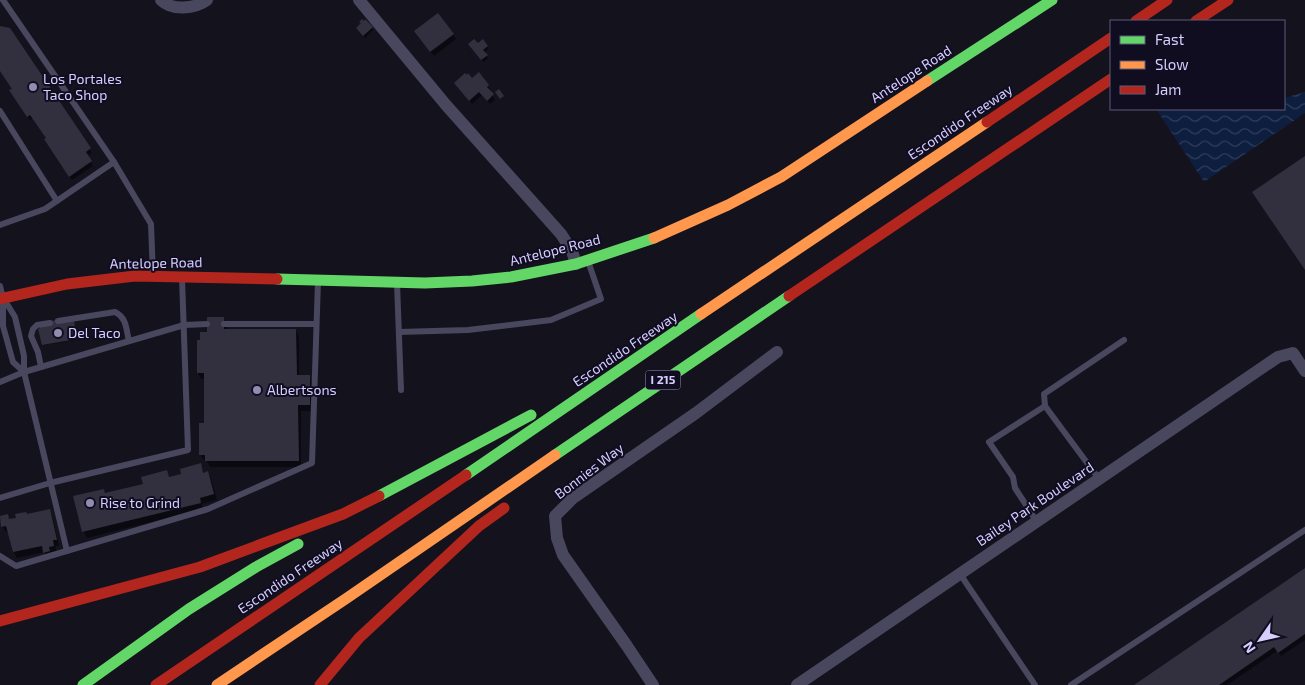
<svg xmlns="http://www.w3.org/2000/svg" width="1305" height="685" viewBox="0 0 1305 685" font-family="'Exo 2',sans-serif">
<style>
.water{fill:url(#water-waves)}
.shadow{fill:#0007}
.building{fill:#32303f}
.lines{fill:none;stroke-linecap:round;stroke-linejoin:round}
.lane{stroke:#48475e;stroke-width:6}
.street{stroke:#48475e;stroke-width:12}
.fast{stroke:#63d668;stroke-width:11}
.slow{stroke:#ff974d;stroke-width:11}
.jam{stroke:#b3261e;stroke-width:11}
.poi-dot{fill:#918cb0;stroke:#110d21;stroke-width:2}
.labels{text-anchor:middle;stroke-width:4;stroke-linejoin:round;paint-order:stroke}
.shield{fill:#110d21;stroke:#9a94bc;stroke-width:1}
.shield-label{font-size:12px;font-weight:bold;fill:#d5ceff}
.street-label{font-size:14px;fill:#d5ceff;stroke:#110d21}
.poi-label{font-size:14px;fill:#d5ceff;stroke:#110d21;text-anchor:start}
</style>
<defs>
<pattern id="water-waves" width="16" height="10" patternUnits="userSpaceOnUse" patternTransform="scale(1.25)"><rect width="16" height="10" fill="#0d1e3f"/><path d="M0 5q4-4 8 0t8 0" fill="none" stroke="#2f3e5c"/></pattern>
</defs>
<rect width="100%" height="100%" fill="#14121d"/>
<!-- water -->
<path class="water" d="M1305,92V113L1204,182L1156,109H1239L1243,110L1249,109H1284V98Z"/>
<!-- shadow -->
<g class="shadow">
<path d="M362,24L372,27L373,30L365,38L359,31Z"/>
<path d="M0,26L92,153L87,156L93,166L72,180L48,144L47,139L34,118L30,120L11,91L13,89L2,72L0,71Z"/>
<path d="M453,34L456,39L434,56L418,36Z"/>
<path d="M478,45L487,47L488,49L484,53L488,58L484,62L471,47Z"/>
<path d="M478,74L488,86L491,90L490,91L495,100L490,104L482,95L472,104L458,88L472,79Z"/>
<path d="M223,318L227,324V330H296L299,336V376H309L312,382V411H301V467H210L206,460H203L200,454L206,425V379H201L198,373V341H201Z"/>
<path d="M73,323L76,340L44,345L43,344Z"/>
<path d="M200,465L204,474L208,473L211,479L217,500L202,504L203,509L87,538L84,532L75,497L104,490L106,494L144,485L167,472L170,478L183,475Z"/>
<path d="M49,510L52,516L59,546H55L57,552L48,558L44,552L17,558L14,552L9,532H6L2,526L7,515L10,520Z"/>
<path d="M1305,570V640L1281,656L1277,651L1227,685H1137Z"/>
</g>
<!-- building -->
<g class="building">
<path d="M438,13L454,34L430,52L414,31Z"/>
<path d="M362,19L364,21L365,19L373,27L363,36L356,28L361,23L359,22Z"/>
<path d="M0,26L10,28L91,148L86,152L92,161L69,177L44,139L46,138L30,115L27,117L9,90L12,89L0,71Z"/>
<path d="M474,39L478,43L483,39L488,46L483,50L488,55L481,60L468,44Z"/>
<path d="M479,72L489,85L487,87L494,94L487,101L479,92L469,101L454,83L465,73L467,75L468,73L472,78Z"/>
<path d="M499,89L504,96L500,99L495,92Z"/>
<path d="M1305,156V270L1252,192Z"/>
<path d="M207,317H224V329H296L297,375H310V405H298L299,461H205V455H199V423H204V373H197V340H200V332H207Z"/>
<path d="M58,320L74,321L77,339L42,345L38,329L40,328V326L50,321Z"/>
<path d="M201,463L203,473L208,471L214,494L200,498L201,503L82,532L73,496L104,489L105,493L143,484L141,477L167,470L169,477L181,474L180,469Z"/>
<path d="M50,509L57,540H53L54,546L49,547L50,551L43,553L42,546L13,552L6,526L1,527L0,516L8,514L9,519L16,518L15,514L26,512L27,514Z"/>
<path d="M1305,568V634L1278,653L1274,647L1219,685H1134Z"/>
</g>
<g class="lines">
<!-- lane -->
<g class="lane">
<path d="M0,111L57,201"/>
<path d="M114,162L151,224L153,275"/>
<path d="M0,225L45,209L114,162L3,0"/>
<path d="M397,283L401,390"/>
<path d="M0,286L3,298V326L13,362L24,372"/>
<path d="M4,299L15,317L24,356V372L67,551"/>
<path d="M58,321L115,312C127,318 126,329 129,341"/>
<path d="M224,324H316"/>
<path d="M399,332L468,330L551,320L601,299L588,261"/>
<path d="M41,367L38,352L31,336L33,329L37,325L50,323"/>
<path d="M0,382L24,372L184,325L207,324"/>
<path d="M1045,406L1099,479"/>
<path d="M0,498L50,483L188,450L182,278"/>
<path d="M1037,522L1015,488L1013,477L989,442L1045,406L1044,394L1124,340"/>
<path d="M0,556L16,566L208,509L312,463L318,281"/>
<path d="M960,574L1035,685"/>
<path d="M1071,685L1305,530"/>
</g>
<!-- street -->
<g class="street">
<path d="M161,0C172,11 195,9 207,0"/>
<path d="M359,0L446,105L561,234L572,251L576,264"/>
<path d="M653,685L627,646L563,555L557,538L555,516L573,498L696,413L777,352"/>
<path d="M797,685L1278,357L1293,353L1305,371"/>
</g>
<!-- fast -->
<g class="fast">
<path d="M927,81L1052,0"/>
<path d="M277,279L425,283L472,281L511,277L576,264L654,238"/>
<path d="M555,455L789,296"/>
<path d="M466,475L701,314"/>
<path d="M379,496L531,415"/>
<path d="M83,685L189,609L256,567L298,544"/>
</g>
<!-- slow -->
<g class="slow">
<path d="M654,238L728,205L781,177L927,81"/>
<path d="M701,314L987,122"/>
<path d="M217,685L347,598L555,455"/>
</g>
<!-- jam -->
<g class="jam">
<path d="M1136,21L1167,0"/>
<path d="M1196,21L1228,0"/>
<path d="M987,122L1111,38"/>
<path d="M789,296L1111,79"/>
<path d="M0,299L67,284L135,276L277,279"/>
<path d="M0,621L200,567L343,514L379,496"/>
<path d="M156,685L466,475"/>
<path d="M320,685L359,638L479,526L504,508"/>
</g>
</g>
<!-- markers -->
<g class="poi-dot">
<circle cx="33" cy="87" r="5"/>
<circle cx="58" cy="333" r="5"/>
<circle cx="257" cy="390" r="5"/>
<circle cx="90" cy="503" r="5"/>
</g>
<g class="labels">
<!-- shield labels -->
<rect class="shield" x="645.5" y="370.5" width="35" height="19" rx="4"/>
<g class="shield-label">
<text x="663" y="384">I 215</text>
</g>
<!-- street labels -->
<g class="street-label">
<text transform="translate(911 74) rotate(-33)" y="5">Antelope Road</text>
<text transform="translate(960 122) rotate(-34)" y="5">Escondido Freeway</text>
<text transform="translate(555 250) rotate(-14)" y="5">Antelope Road</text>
<text transform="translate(156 263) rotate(-1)" y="5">Antelope Road</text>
<text transform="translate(625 349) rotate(-34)" y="5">Escondido Freeway</text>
<text transform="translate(589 471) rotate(-37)" y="5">Bonnies Way</text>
<text transform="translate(1035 504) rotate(-34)" y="5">Bailey Park Boulevard</text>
<text transform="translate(290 576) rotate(-34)" y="5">Escondido Freeway</text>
</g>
<!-- poi labels -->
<g class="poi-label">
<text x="43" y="84">Los Portales<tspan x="43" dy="16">Taco Shop</tspan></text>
<text x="68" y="338">Del Taco</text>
<text x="267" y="395">Albertsons</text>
<text x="100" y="508">Rise to Grind</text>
</g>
</g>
<!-- legend -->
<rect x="1110" y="20" width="175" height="90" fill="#110d21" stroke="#5f5a7a"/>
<rect x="1120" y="36" width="25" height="8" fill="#63d668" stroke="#5f5a7a"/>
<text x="1155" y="45" font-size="15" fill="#d5ceff">Fast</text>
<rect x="1120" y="61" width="25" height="8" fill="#ff974d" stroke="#5f5a7a"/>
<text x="1155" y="70" font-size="15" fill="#d5ceff">Slow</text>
<rect x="1120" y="86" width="25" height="8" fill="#b3261e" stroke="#5f5a7a"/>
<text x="1155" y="95" font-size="15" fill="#d5ceff">Jam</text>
<!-- north arrow -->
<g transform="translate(1260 640) rotate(236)" stroke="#110d21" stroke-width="4" paint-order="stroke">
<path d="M0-4L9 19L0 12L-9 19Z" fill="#d5ceff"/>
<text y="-8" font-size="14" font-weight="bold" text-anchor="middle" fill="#d5ceff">N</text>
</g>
</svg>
